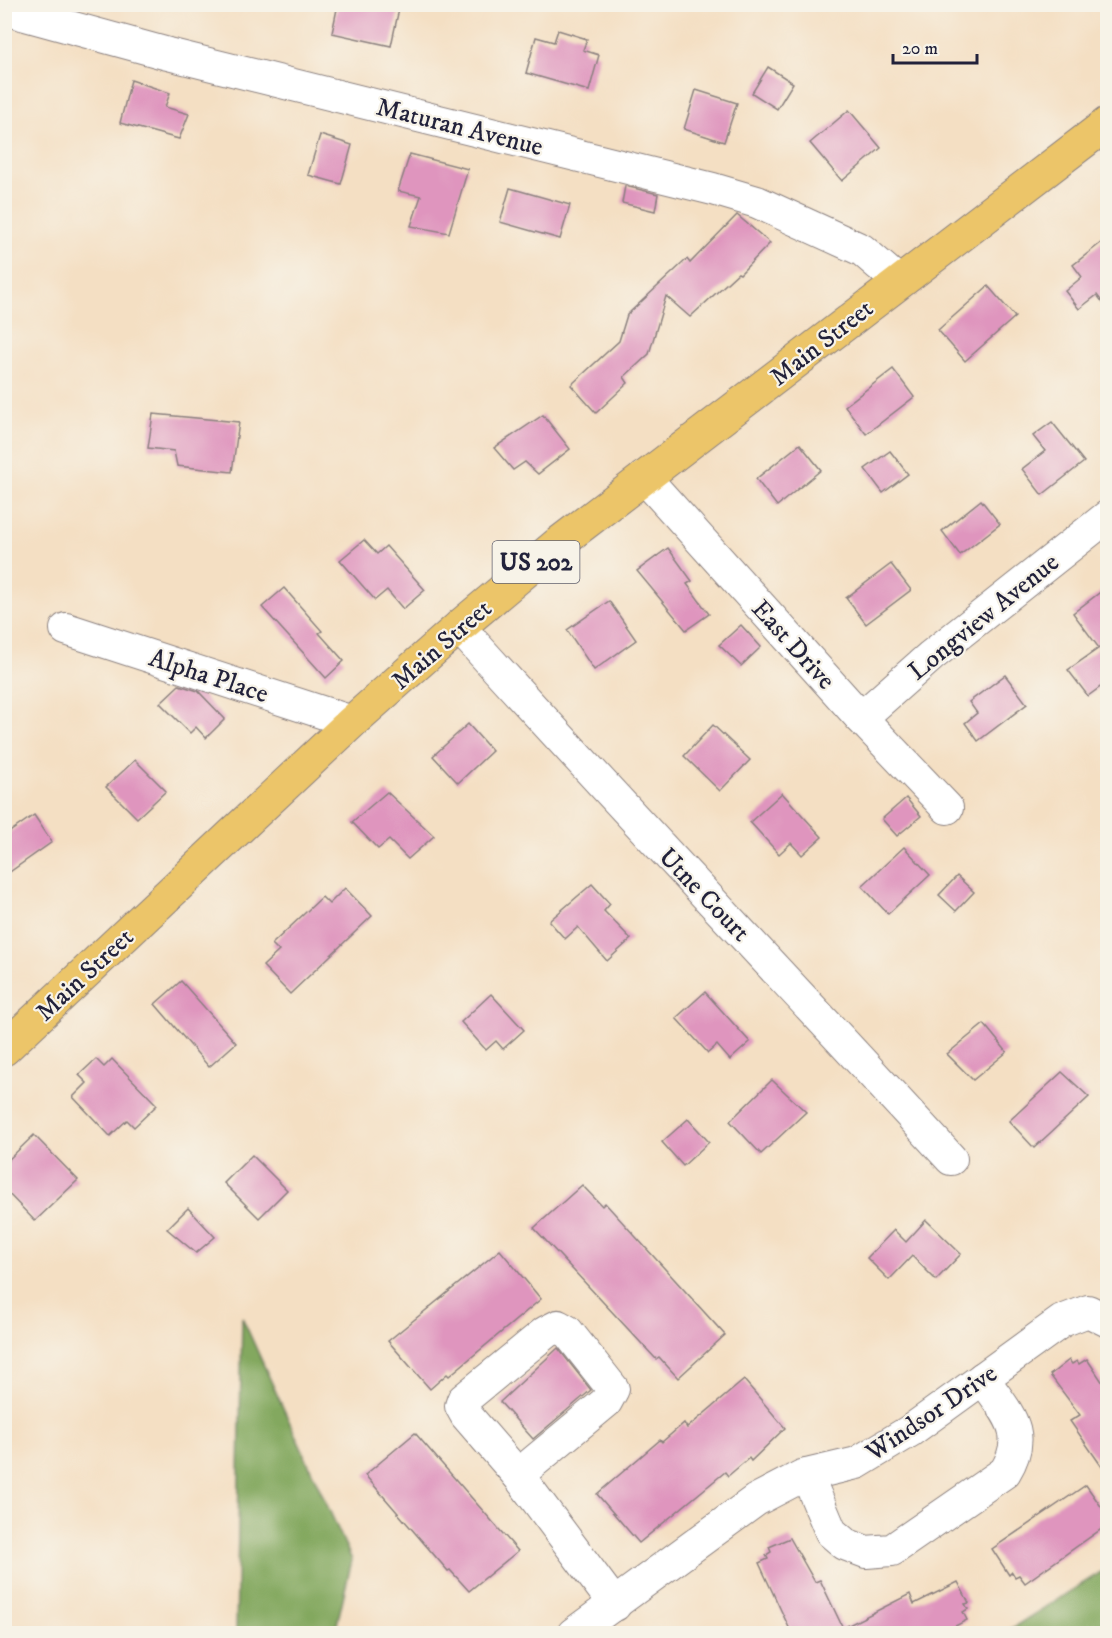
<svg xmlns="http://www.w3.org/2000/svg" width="1112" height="1638" viewBox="0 0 1112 1638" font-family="'IM FELL DW Pica',serif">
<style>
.forest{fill:#83a85e;stroke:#52654c;stroke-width:1.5}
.building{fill:#df95be}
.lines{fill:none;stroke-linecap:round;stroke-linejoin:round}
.minor-casing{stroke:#8b807f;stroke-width:34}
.major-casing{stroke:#8b807f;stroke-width:35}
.minor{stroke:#fff;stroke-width:32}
.major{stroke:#ecc569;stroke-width:33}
.labels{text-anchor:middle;stroke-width:4.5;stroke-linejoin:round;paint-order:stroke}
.shield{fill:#f7f3e8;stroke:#62616f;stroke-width:1.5}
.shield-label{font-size:24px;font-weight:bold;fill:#22223b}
.street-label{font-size:26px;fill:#22223b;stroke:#f7f3e8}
</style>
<rect width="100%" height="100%" fill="#f7f3e8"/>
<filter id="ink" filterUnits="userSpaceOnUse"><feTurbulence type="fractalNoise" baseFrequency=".0167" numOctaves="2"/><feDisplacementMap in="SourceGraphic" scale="12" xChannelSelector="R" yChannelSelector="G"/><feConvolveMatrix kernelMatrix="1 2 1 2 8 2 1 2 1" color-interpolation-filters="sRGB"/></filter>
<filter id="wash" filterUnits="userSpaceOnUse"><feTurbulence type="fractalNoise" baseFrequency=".008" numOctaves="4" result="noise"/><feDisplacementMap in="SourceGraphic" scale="24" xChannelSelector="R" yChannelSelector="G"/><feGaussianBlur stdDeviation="1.35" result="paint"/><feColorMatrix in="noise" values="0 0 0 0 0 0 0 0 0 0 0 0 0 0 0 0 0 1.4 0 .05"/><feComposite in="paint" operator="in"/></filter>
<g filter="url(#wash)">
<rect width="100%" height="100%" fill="#f4dfc3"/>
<!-- forest -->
<g class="forest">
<path d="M242,1317L352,1560L335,1633H236Z"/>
<path d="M1107,1568V1633H1004Z"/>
</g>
<g id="blocks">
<!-- building -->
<g class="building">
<path d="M338,4H400L391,46L332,33Z"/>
<path d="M558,30L587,39L583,50L599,55L589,91L526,73L536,37L554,42Z"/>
<path d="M768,67L793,83L777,109L752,93Z"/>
<path d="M131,80L170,93L165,107L189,114L179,139L120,123Z"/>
<path d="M696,90L737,103L724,142L684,129Z"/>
<path d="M849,110L881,148L842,181L810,143Z"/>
<path d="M320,135L352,145L341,184L308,175Z"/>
<path d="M410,154L468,169L449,233L411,226L421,196L398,191Z"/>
<path d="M625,186L658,194L655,211L622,203Z"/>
<path d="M510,188L570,205L560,239L500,222Z"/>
<path d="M737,215L770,243L740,274L738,273L690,317L666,296L649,354L624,377L628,383L596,413L571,385L619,341L627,315L687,259L690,263Z"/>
<path d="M1107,238V308L1097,295L1079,309L1065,291L1082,277L1073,265Z"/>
<path d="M988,286L1015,317L965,361L938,330Z"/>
<path d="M893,369L914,397L866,434L845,406Z"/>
<path d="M153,414L239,422L232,472L177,466L174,451L148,448Z"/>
<path d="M543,415L570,449L538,474L525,462L513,470L494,448Z"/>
<path d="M1052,422L1084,462L1042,495L1022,469L1045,451L1033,436Z"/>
<path d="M800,444L821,470L777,506L756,479Z"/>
<path d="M890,451L908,474L883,493L865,469Z"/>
<path d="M981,500L1000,524L960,555L942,531Z"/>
<path d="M364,540L377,554L386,546L425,590L403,609L387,590L375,600L340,560Z"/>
<path d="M668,548L692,581L687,584L709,614L686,630L637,571Z"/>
<path d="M891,564L911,590L866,624L846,598Z"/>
<path d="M1107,587V682L1088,696L1068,670L1099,648L1073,613Z"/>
<path d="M284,588L322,631L319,633L344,661L326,678L262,607Z"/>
<path d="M609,601L636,640L594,670L567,630Z"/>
<path d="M741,625L761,647L741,666L719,645Z"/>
<path d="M1005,675L1027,704L978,741L965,723L977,713L969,702Z"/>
<path d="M179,685L198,691L225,719L206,738L196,727L190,733L160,703Z"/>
<path d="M468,724L492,751L458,783L433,756Z"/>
<path d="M713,725L750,760L720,791L684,756Z"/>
<path d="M135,760L166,791L137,818L106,787Z"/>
<path d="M387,792L434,836L408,859L389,840L378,849L352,822Z"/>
<path d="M782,793L822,837L802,855L791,843L779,854L750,822Z"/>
<path d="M906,798L921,816L897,836L882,819Z"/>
<path d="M34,815L52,842L4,876V836Z"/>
<path d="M904,847L930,875L888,914L862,886Z"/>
<path d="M957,876L974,892L956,911L939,895Z"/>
<path d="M592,884L610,904L604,911L631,939L607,961L578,927L565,939L549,921Z"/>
<path d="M345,888L372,916L290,994L263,966L279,951L272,944L322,897L329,904Z"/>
<path d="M181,981L236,1043L209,1067L155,1004Z"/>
<path d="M705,992L750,1042L730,1060L717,1045L708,1053L676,1018Z"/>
<path d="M491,994L524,1030L503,1049L496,1041L486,1050L461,1022Z"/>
<path d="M984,1024L1007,1052L973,1080L947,1054Z"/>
<path d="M96,1059L104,1067L112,1059L157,1105L134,1127L127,1120L110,1136L73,1097L87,1083L79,1075Z"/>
<path d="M1062,1072L1089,1097L1034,1148L1009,1121Z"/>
<path d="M772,1080L806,1112L761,1154L730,1121Z"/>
<path d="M688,1119L709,1142L683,1166L662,1142Z"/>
<path d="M34,1135L78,1180L35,1221L4,1189V1164Z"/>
<path d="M252,1155L287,1190L259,1218L224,1183Z"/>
<path d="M582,1185L602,1206L605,1203L725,1335L678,1378L659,1357L656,1359L534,1228Z"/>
<path d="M188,1208L215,1237L196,1253L167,1229Z"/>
<path d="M926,1220L961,1254L936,1280L912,1256L889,1280L867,1258L894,1230L906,1242Z"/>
<path d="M500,1250L541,1299L449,1376L447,1374L430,1389L388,1341Z"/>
<path d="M558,1348L591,1390L533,1439L500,1402Z"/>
<path d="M1087,1359L1107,1389V1474L1070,1421L1080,1415L1050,1375L1069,1360L1072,1364L1077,1361L1079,1364Z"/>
<path d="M744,1380L785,1428L751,1461L749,1458L728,1476L725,1472L639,1543L597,1494L660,1440L662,1442L684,1423L687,1428Z"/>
<path d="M415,1433L518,1551L469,1591L450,1570L448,1571L365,1475Z"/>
<path d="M1086,1485L1107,1515V1525L1025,1583L1019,1575L1015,1577L1012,1572L1009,1575L992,1549Z"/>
<path d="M790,1538L815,1582L820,1580L843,1628L910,1594L914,1604L958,1582L969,1603L965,1604L968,1609L963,1612L967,1620L940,1634H792L759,1563L768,1559L766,1555L771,1552L769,1547Z"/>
</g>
</g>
</g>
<g filter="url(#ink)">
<use href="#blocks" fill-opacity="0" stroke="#8b807f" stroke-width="1.5"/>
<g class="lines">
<!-- minor casing -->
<g class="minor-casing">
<g id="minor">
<path d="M4,9L168,54L713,189L757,202L862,250L899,282"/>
<path d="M644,477L861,718L947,808"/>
<path d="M459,627C621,807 788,981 951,1159"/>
<path d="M66,629L352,722"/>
<path d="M861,718L931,656L1108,516"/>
<path d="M558,1326L567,1331L613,1389L606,1402L518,1475L466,1415L461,1406L463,1400L546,1332Z"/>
<path d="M518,1475L615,1605"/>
<path d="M807,1475L831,1532L845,1544L866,1552L892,1550L1005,1472C1030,1431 1006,1413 983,1378"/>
<path d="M573,1634L756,1500L802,1476L857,1463L910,1431L1062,1321L1088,1311L1108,1321"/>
</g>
</g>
<!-- major casing -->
<g class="major-casing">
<path id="major" d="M4,1049L352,722L459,627L559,543L1108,123"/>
</g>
<!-- minor -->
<use href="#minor" class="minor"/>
<!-- major -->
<use href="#major" class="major"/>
</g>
</g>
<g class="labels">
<!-- shield labels -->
<rect class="shield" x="492.5" y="541" width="87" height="42" rx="4.5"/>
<g class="shield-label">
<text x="536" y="570">US 202</text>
</g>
<!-- street labels -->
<g class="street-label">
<text transform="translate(460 126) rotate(14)" y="9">Maturan Avenue</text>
<text transform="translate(821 342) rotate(-38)" y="9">Main Street</text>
<text transform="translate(983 616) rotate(-39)" y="9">Longview Avenue</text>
<text transform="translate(441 644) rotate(-41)" y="9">Main Street</text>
<text transform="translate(794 644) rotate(48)" y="9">East Drive</text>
<text transform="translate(209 675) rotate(18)" y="9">Alpha Place</text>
<text transform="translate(705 894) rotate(46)" y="9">Utne Court</text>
<text transform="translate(84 974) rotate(-43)" y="9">Main Street</text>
<text transform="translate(931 1412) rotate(-34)" y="9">Windsor Drive</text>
</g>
</g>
<!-- margin -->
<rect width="1112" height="1638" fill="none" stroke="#f7f3e8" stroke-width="24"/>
<!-- scale -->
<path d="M893 54v9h84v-9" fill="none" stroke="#22223b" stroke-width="3"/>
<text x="902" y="54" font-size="18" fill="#22223b" stroke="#f7f3e8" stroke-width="4.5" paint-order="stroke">20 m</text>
</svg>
